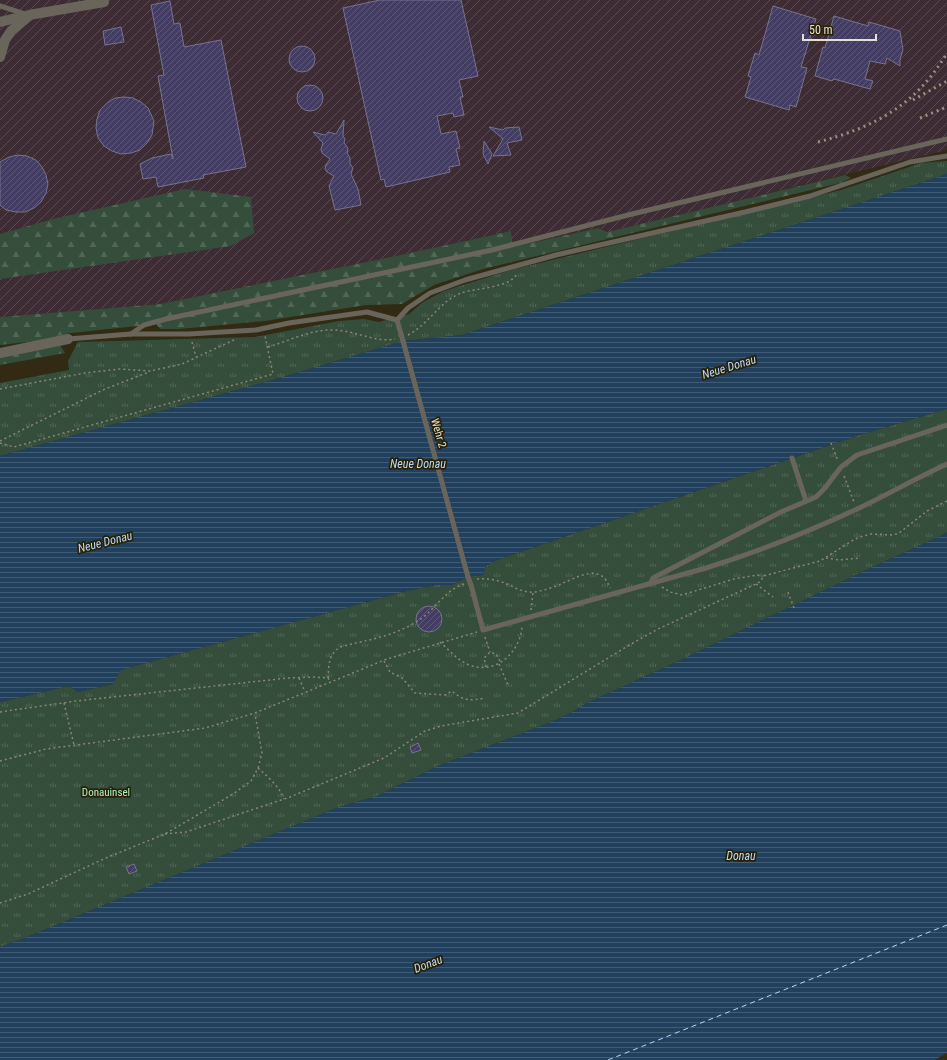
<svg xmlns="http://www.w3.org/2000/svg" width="947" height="1060" viewBox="0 0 947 1060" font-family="'Roboto Condensed',sans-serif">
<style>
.industrial{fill:url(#industrial-furrows)}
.forest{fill:url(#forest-firs)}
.park{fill:url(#park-tufts)}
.water{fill:url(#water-rules)}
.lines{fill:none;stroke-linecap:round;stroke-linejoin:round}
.ferry{stroke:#b9d9f9;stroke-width:1;stroke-dasharray:5 4;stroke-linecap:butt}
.building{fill:url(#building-hatch);stroke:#77738e}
.path{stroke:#8c8672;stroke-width:1.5;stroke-dasharray:2 3;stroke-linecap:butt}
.service{stroke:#6a655a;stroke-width:5}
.minor{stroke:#6a655a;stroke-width:10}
.rail{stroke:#97917e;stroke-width:3;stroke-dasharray:2 4;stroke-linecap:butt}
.service-bridge{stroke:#6a655a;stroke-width:5}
.labels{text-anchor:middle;stroke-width:3.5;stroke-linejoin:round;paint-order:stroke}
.street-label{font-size:11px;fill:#e5e1d2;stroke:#282108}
.park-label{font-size:11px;fill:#b0f1c1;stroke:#282108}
.water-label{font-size:12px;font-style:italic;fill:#b9d9f9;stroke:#282108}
</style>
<defs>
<pattern id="industrial-furrows" width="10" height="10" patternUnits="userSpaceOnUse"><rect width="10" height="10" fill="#3e2c35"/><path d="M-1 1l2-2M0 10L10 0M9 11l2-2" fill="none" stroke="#5a4a51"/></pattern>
<pattern id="forest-firs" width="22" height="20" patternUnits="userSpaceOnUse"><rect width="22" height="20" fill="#344e3b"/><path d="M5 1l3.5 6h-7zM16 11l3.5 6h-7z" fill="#516756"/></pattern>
<pattern id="park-tufts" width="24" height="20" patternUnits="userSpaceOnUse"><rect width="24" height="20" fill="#344e3b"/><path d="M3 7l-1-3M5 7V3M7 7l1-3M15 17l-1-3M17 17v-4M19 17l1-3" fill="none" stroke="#516756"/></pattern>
<pattern id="water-rules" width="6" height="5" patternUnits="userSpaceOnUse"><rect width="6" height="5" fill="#21405d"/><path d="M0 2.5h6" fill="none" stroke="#415b73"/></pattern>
<pattern id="building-hatch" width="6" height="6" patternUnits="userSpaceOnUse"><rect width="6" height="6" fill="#433d63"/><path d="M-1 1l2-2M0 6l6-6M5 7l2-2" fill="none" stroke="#5e5978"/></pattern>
</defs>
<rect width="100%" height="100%" fill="#322a12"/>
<!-- industrial -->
<path class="industrial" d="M0,0H947V150L607,232L598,228L512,247L511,231L391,257L160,304L0,317Z"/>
<!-- forest -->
<g class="forest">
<path d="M845,175L851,178L840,183L483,269L434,285L402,304L366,305L265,321L179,329H160L156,324L71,333L35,341L0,345V317L160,304L391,257L511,231L513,247L598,228L607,232Z"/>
<path d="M185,189L251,197L254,233L231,246L0,279V234L53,219Z"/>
<path d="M60,345L65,353L0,365V357Z"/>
</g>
<!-- park -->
<g class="park">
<path d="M947,161V174L462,335L403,341L280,378L0,456V383L69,370L68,361L78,342L255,337L339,321L364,319L379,322L409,314L423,302L444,291L511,270L841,190L921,163Z"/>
<path d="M947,409V533L866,570L683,659L589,702L574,711L556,720L438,766L377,796L336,808L25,938L0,947V702L69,686L78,692L113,684L120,670L406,591L436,585H451L468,577L483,575C483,565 492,562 500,559L856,436Z"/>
</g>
<!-- water -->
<g class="water">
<path d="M947,174V409L856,436L500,559C492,562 483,565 483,575L468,577L451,585H436L406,591L121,670L113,684L78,692L69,686L0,702V456L280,378L403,341L462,335Z"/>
<path d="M947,533V1053L935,1060H0V947L25,938L336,808L377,796L438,766L556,720L574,711L589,702L683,659L866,570Z"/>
</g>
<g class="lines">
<!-- ferry -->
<path class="ferry" d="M608,1060L947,925"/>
</g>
<!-- building -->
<g class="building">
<path d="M380,0H461L478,76L459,80L463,97H460L464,115L454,117L453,113L437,116L441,134L456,131L460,148L456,149L460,165L449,167L450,172L386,187L384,179L381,180L343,8Z"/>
<path d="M170,1L174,24L180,23L184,47L221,40L246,167L203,175L204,178L158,187L156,177L143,179L140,164L152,158L171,154L173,159L158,76L164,75L151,5Z"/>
<path d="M773,6L816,19L801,67L807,68L796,107L790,105L789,110L745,97L751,77L748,76L755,53L759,55Z"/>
<path d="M834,16L868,26L869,22L900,31L903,50L900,59V66L887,58L885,64L870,61L865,79L873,81L870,89L834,79L832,81L815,76L823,47L825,48Z"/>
<path d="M121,27L124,42L105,45L103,31Z"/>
<circle cx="302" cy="59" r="13"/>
<circle cx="310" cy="98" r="13"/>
<path d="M124,97L133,98L141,102L148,108L154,121L152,135L147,143L140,150L131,153L121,154L112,151L104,146L98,138L96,128L97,119L100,110L107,103L115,98Z"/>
<path d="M344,120L343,136L345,139L344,143L348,148L347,153L350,158V164L353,168L351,174L358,189L361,205L335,210L329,186L334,176L327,172L325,169L326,165L330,159L322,153L321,149L323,143L313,132L325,135L328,132L336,134Z"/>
<path d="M489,127L503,130L505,128L519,127L522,140L507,143L511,155L493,156L503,139Z"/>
<path d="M484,141L492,154L488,164L483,154Z"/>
<path d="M18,155L27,156L36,160L42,167L46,175L48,184L46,193L41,202L34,208L25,212H16L6,210L0,205V162L9,157Z"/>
<circle cx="429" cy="619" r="13"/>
<path d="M418,743L421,750L412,753L410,747Z"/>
<path d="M134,864L137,871L129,874L126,867Z"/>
</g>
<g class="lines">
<!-- path -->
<g class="path">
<path d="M408,335C429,324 439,302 461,293C475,288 512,288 517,273"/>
<path d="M192,342L196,357"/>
<path d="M268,347C289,341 311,329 334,330C354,330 375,343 395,339"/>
<path d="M0,389L85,373L120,369L150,371L182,364L236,339"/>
<path d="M0,441L105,389L149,372"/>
<path d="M0,443L14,447L273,374L265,336"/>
<path d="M831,443L838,461"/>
<path d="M844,476L854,502"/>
<path d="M826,558L839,560L860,558"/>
<path d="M477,579C487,578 498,580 507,584C516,588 524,593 534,592C543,591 555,587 563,583C580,576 601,563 610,588"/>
<path d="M756,584L773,597"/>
<path d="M662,587L670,592L682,595L734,579L757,575L763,576"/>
<path d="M788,592L794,608"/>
<path d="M531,610L533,592"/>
<path d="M485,637L490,652"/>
<path d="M440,642C450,651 459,662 472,666C498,674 521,650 522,626"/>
<path d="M384,661L390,672L402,678L415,693L445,695L452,691C463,701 471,701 485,698"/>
<path d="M499,664L508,685"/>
<path d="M486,667L484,658L490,652L496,654L501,663"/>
<path d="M299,678L305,692"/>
<path d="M328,678C329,665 328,655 340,647C366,640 392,637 416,622C434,612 444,590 464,584"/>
<path d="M64,703L74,745"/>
<path d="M0,712L76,701L288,678L315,677L328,678L330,682"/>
<path d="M0,761L46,749L205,728L255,713L387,659L477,632"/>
<path d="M258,768C268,777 279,786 284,799"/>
<path d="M165,834L186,832L290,797L384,758L425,731L441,726L518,713L631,644L658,629L756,584L761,581L763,576L820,561L855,539L863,536L871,534L893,535L899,533L927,511L947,501"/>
<path d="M0,903L28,894L108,857L165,834L233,794L251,781L258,768L262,753L255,714"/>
</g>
<!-- service -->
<g class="service">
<path d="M0,6L25,14"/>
<path d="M131,334L144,325L166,319L492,250L632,214L947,139"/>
<path d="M68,339L131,334H189L256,330L289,323L367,312L397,320L408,308L430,293L465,280L556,255L745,212L810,196L910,162L947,156"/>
<path d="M403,341L468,577"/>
<path d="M792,458L806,501"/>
<path d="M650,584L653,578L682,563L781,512L816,497L825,488L841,467L857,455L947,425"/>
<path d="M471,585L483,630L706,568C757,552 808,532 857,509C887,495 916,478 947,464"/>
</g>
<!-- minor -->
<g class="minor">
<path d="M0,22L29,15L104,2"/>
<path d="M0,57L5,40L11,31L28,17"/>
<path d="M0,353L68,339"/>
</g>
<!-- rail -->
<g class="rail">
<path d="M913,100L947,81"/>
<path d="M920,118L947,107"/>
<path d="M818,142C875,127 916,105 947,53"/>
</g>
<!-- service-bridge -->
<g class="service-bridge">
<path d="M397,320L403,341"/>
<path d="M468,577L471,585"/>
</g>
</g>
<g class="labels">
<!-- street labels -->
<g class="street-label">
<text transform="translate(439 433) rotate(74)" y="4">Wehr 2</text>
</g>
<!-- park labels -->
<g class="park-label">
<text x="106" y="796">Donauinsel</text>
</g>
<!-- water labels -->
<g class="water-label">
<text transform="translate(729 367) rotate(-17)" y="4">Neue Donau</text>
<text x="418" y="468">Neue Donau</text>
<text transform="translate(105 542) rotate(-14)" y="4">Neue Donau</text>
<text x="741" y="860">Donau</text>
<text transform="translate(428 964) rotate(-21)" y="4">Donau</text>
</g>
</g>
<!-- scale -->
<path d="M803 34v6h73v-6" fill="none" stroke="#e5e1d2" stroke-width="2"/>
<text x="809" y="34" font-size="12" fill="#e5e1d2" stroke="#282108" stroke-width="3" paint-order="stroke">50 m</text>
</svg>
